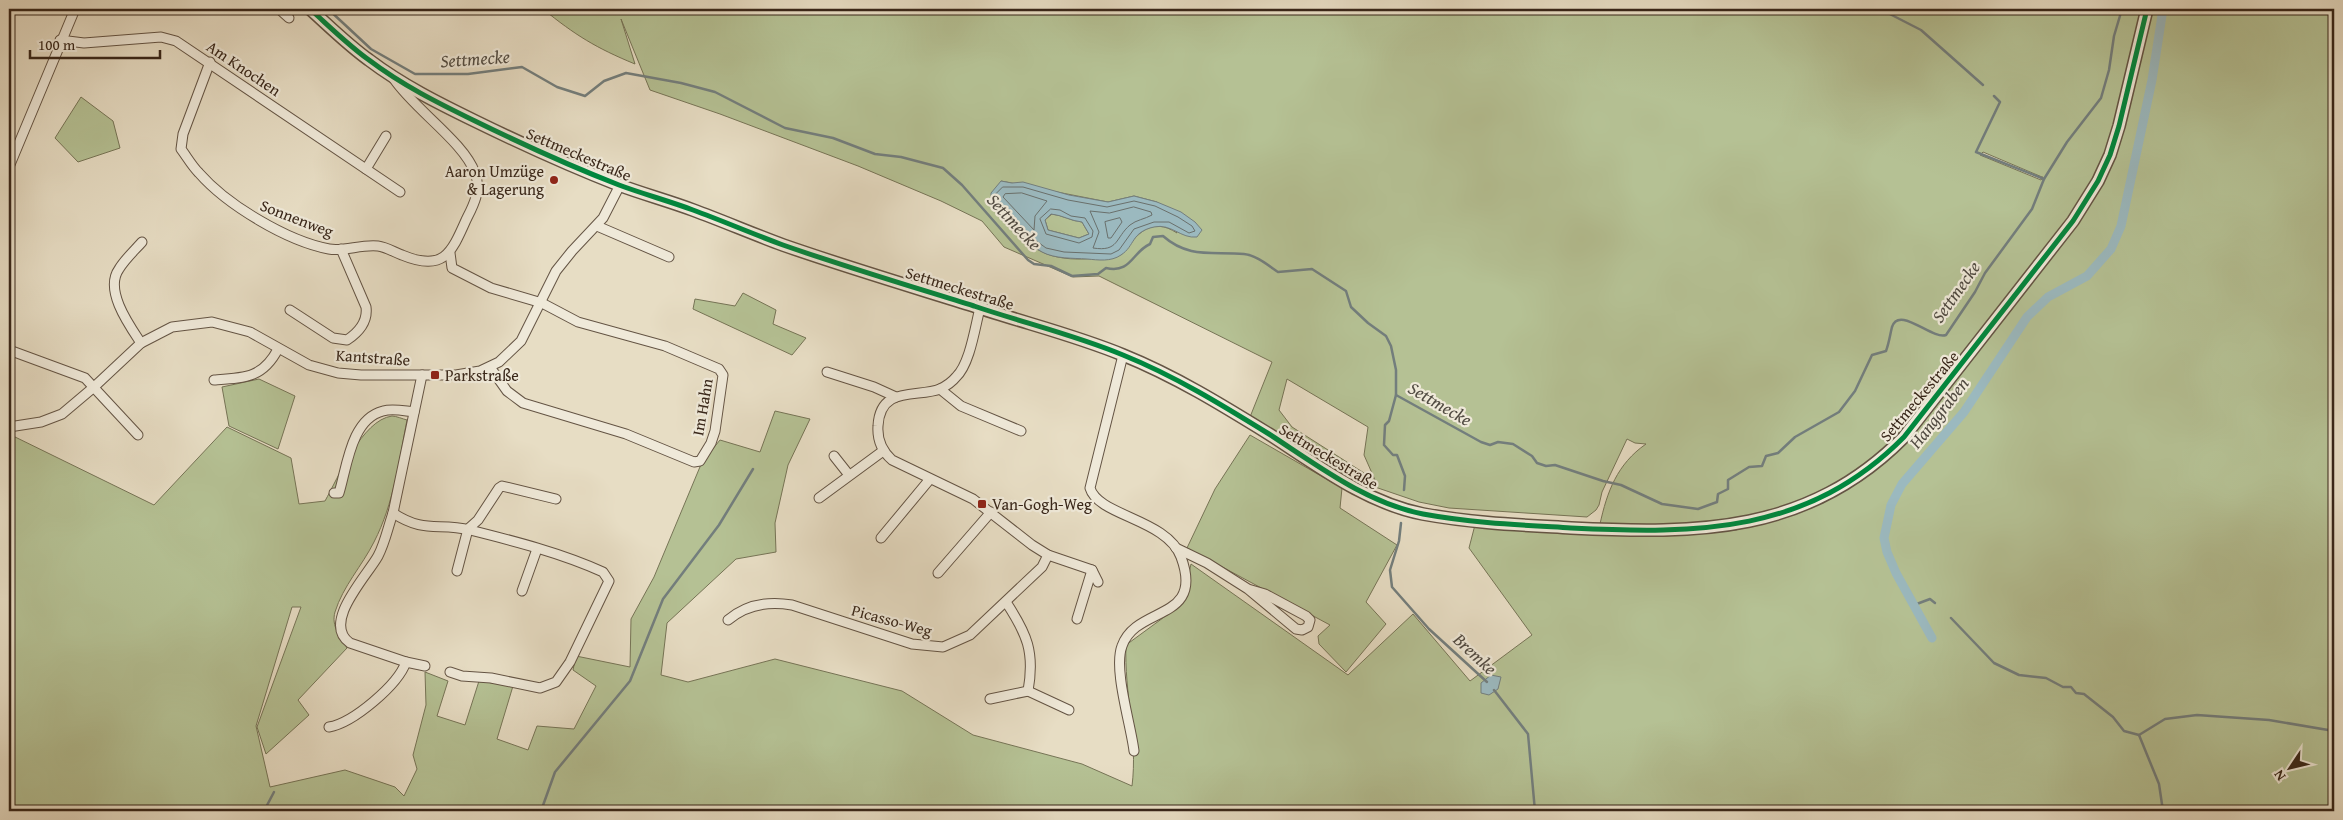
<svg xmlns="http://www.w3.org/2000/svg" width="2343" height="820" viewBox="0 0 2343 820" font-family="'Gentium Book Plus',serif">
<style>
.green{fill:#b5c194;stroke:#767456;fill-rule:evenodd}
.water{fill:#9bb9bf;stroke:#737e7d;fill-rule:evenodd}
.lines{fill:none;stroke-linecap:round;stroke-linejoin:round}
.shore{stroke:#6a706c;stroke-width:1}
.stream{stroke:#737e7d;stroke-width:2.5}
.canal{stroke:#9bb9bf;stroke-width:9}
.minor-casing{stroke:#645444;stroke-width:11}
.tertiary-casing{stroke:#645444;stroke-width:14}
.minor{stroke:#efe9d9;stroke-width:9}
.tertiary{stroke:#efe9d9;stroke-width:11}
.cycleway-casing{stroke:#efe9d9;stroke-width:8}
.cycleway{stroke:#00873e;stroke-width:5}
.poi-dot{fill:#8f2418;stroke:#efe9d9;stroke-width:2}
.labels{text-anchor:middle;stroke-width:4.5;stroke-linejoin:round;paint-order:stroke}
.street-label{font-size:16px;fill:#382619;stroke:#efe9d9}
.poi-label{font-size:16px;fill:#382619;stroke:#efe9d9;text-anchor:start}
.water-label{font-size:18px;font-style:italic;fill:#514b42;stroke:#efe9d9}
</style>
<rect width="100%" height="100%" fill="#e7ddc4"/>
<filter id="stains"><feTurbulence type="fractalNoise" baseFrequency=".004" numOctaves="4"/><feColorMatrix values="0 0 0 0 .2 0 0 0 0 .09 0 0 0 0 .02 0 0 0 .5 -.17"/></filter>
<radialGradient id="worn" r=".72"><stop offset=".6" stop-color="#630" stop-opacity="0"/><stop offset="1" stop-color="#630" stop-opacity=".3"/></radialGradient>
<!-- green -->
<g class="green">
<path d="M543,9H2145L2111,142L2094,181L2051,243L1903,431L1861,468L1829,489L1770,513L1687,525L1600,524C1607,492 1617,464 1646,444L1635,443L1627,439L1602,492L1599,505L1596,510L1587,517L1449,508L1419,502L1331,472L1250,417L1272,362L1099,276L1073,277L1004,247L982,221L941,201L858,166L720,114L650,90L621,19L635,64C596,48 575,35 543,9ZM1983,152L2042,177H2043L2041,180L1980,155ZM1001,181L1108,202L1134,196L1157,202L1177,233C1151,216 1137,234 1122,254C1092,260 1047,266 1024,238C1018,230 1006,193 1001,181ZM1287,379L1368,427L1364,455L1375,480L1292,427L1279,410Z"/>
<path d="M2152,9H2334V811H9V434L154,505L227,427L291,458L299,504L325,501C338,478 362,420 392,416C396,416 403,419 407,420C399,461 394,503 374,542C362,566 343,586 335,612C331,626 340,637 347,648L298,700L309,715L266,754L257,727L301,607H292L256,726L270,787L345,770L395,787L404,796L417,769L413,755L426,705L425,672L448,681L437,716L465,725L479,681L513,686L497,739L528,750L537,726L574,729L596,686L573,670L576,656L630,667L631,619L654,577L702,462L720,440L760,452L775,411L810,419L788,465L775,523L776,552L736,559L667,623L661,675L688,682L775,659L902,691L973,735L1082,764L1132,786C1138,739 1124,692 1126,645L1182,604L1191,564L1348,675L1413,614L1470,681L1532,635L1469,548L1476,521L1595,529L1625,535L1666,536L1736,530L1823,503L1861,481L1907,442L2057,250L2103,184L2119,145Z"/>
<path d="M81,97L113,121L120,148L78,162L55,138Z"/>
<path d="M1052,214C1062,215 1071,221 1082,222L1089,234L1079,238L1048,230L1045,220Z"/>
<path d="M743,293L776,310L773,324L806,338L792,355L693,309L695,299L735,306Z"/>
<path d="M259,379L295,396L278,449L229,426L222,387Z"/>
<path d="M1250,435L1342,488L1340,508L1397,545L1366,602L1386,624L1346,672L1319,644L1318,636L1330,625L1187,548L1215,489Z"/>
</g>
<!-- water -->
<g class="water">
<path d="M1001,181L1012,183L1023,182L1069,195L1108,202L1134,196L1157,202L1181,212L1195,222L1202,230L1197,237C1181,239 1171,223 1154,227C1131,232 1135,246 1121,255C1111,262 1098,260 1087,259C1073,258 1055,259 1042,252C1022,241 1007,219 991,201V193ZM1051,214C1062,215 1071,221 1082,222L1089,234L1079,238L1048,230L1045,220Z"/>
<path d="M1491,675L1501,677L1498,689L1489,695L1481,693V683Z"/>
</g>
<g class="lines">
<!-- shore -->
<g class="shore">
<path d="M1003,187H1023L1068,200L1107,207L1134,201L1155,206L1178,217L1192,226L1195,231L1189,233L1169,222H1154L1134,229L1119,250L1111,254L1064,252L1046,248L1027,234L996,199V194Z"/>
<path d="M1022,193L1047,201L1035,216L1034,230L1003,197L1005,194Z"/>
<path d="M1134,207L1151,212L1152,215C1145,219 1136,220 1130,225C1115,238 1119,252 1093,248L1099,232L1090,211L1109,213Z"/>
<path d="M1051,209L1060,210L1071,216L1085,218L1093,231L1092,237L1079,243L1046,234L1040,219Z"/>
<path d="M1120,218L1122,222L1111,238H1108L1105,222Z"/>
</g>
<!-- stream -->
<g class="stream">
<path d="M328,9L371,49L415,74H468L522,67L557,87L585,96L604,81L626,73L681,83L715,92L785,128L833,138L875,154L901,157L943,168L962,185L1028,260L1034,264L1051,266L1072,276L1098,274L1106,268C1131,274 1132,252 1150,244L1153,237L1163,236C1189,259 1213,251 1244,254C1256,255 1269,266 1278,272L1312,269L1346,291L1351,307L1368,323L1386,336L1391,346L1396,370V395L1481,442L1490,445L1498,442L1513,444L1532,456L1537,463L1546,466L1555,465L1603,481L1621,485L1662,504L1698,509L1717,502L1718,494L1728,489V480L1749,467L1762,466L1766,456L1778,453L1795,437L1839,412L1855,391L1872,355L1886,351C1889,343 1890,335 1892,327C1899,305 1932,340 1946,335L1975,292L1985,273L2032,209L2044,179L2067,142L2101,98L2109,70L2114,36L2122,9"/>
<path d="M1880,9L1921,30L1983,85"/>
<path d="M1994,96L2000,102L1976,152L2044,179"/>
<path d="M1396,395L1389,421L1385,425L1384,445L1393,455H1397L1405,476L1404,490"/>
<path d="M1401,523L1399,541L1390,570L1392,587L1429,629L1487,682"/>
<path d="M1914,605L1930,599L1935,603"/>
<path d="M1951,618L1994,663L2019,675L2046,678L2063,687H2071L2076,693L2084,694L2113,717L2124,731L2139,735L2165,719L2197,715L2269,720L2334,731"/>
<path d="M1494,690L1528,734L1535,811"/>
<path d="M2139,735L2159,784L2163,811"/>
<path d="M264,811L274,792"/>
<path d="M541,811L555,772L630,681L663,599L719,525L753,469"/>
</g>
<!-- canal -->
<path class="canal" d="M1932,638L1896,573L1887,552L1884,538L1891,505L1902,484L1964,412L2027,317L2048,297L2087,276L2111,249L2121,226L2152,80L2163,9"/>
<!-- minor casing -->
<g class="minor-casing">
<g id="minor">
<path d="M279,9L289,18"/>
<path d="M60,40L84,43L161,37L176,41L400,192"/>
<path d="M210,62L183,134L181,149C187,157 192,166 199,173C227,205 287,241 329,249C344,252 361,244 378,246C386,247 394,252 402,255C443,272 451,254 466,220C473,206 482,190 475,173C464,142 414,109 394,79"/>
<path d="M9,167L75,9"/>
<path d="M366,169L386,136"/>
<path d="M597,226L669,257"/>
<path d="M450,253L452,268L491,288L542,303L578,322L665,346L719,369L723,375L715,431L711,443L700,461L694,462L626,434L523,403L507,391L490,367"/>
<path d="M980,308C975,327 970,364 956,377C952,382 946,386 940,389C918,398 880,385 878,426C877,440 882,451 892,460L973,499L1032,545L1048,555L1092,570L1098,582"/>
<path d="M290,310L333,338L347,340C359,332 368,322 366,307L341,249"/>
<path d="M141,343C129,325 104,290 119,269C125,259 134,251 142,242"/>
<path d="M9,350L85,378L138,435"/>
<path d="M1123,355L1090,488C1098,516 1167,519 1181,557C1205,622 1136,605 1122,646C1113,669 1131,725 1134,751"/>
<path d="M827,372L874,387L896,397"/>
<path d="M422,375L393,513C425,534 438,522 470,530C514,541 561,553 603,572L609,581L570,662L556,682L540,688L491,678L462,676L450,672"/>
<path d="M214,380C245,378 263,378 278,349"/>
<path d="M940,389L961,406L1021,431"/>
<path d="M9,427L41,422L62,414L94,387L141,343L172,327L212,322L250,332L309,365L338,373L361,375H456L480,371L499,362L521,341L556,271L572,251L603,218L620,185"/>
<path d="M834,456L849,475"/>
<path d="M334,493H339C347,467 351,419 383,411C393,408 404,411 414,412"/>
<path d="M819,498L883,451"/>
<path d="M881,538L930,479"/>
<path d="M1176,548L1207,563L1248,589L1265,594L1306,616L1310,620L1308,627L1302,630L1296,629L1248,589"/>
<path d="M457,571L468,529L478,520L499,488L502,486L556,499"/>
<path d="M938,573L991,512"/>
<path d="M522,591L537,549"/>
<path d="M1077,619L1092,570"/>
<path d="M728,620C747,604 769,601 792,605L912,644L943,647L970,635L1042,567L1048,555"/>
<path d="M406,662L425,666"/>
<path d="M1028,691L1069,710"/>
<path d="M990,699L1028,691C1035,652 1027,634 1006,602"/>
<path d="M329,727C353,723 398,685 406,662L350,643C321,623 367,576 378,556C385,543 388,527 393,513"/>
</g>
</g>
<!-- tertiary casing -->
<g class="tertiary-casing">
<path id="tertiary" d="M310,9C329,26 348,45 369,60C402,85 438,103 475,121C522,144 570,166 619,185C643,194 669,201 693,210C723,221 753,234 783,245C846,267 910,286 974,306C1024,323 1075,335 1123,355C1175,376 1222,405 1269,434C1317,465 1366,503 1423,514C1472,523 1522,525 1571,528C1698,534 1808,534 1904,437L2073,221L2098,181L2110,155L2119,126L2147,9"/>
</g>
<!-- minor -->
<use href="#minor" class="minor"/>
<!-- tertiary -->
<use href="#tertiary" class="tertiary"/>
<!-- cycleway casing -->
<g class="cycleway-casing">
<path id="cycleway" d="M310,9C329,26 348,45 369,60C402,85 438,103 475,121C522,144 570,166 619,185C643,194 669,201 693,210C723,221 753,234 783,245C846,267 910,286 974,306C1024,323 1075,335 1123,355C1175,376 1222,405 1269,434C1317,465 1366,503 1423,514C1472,523 1522,525 1571,528C1698,534 1808,534 1904,437L2073,221L2098,181L2110,155L2119,126L2147,9"/>
</g>
<!-- cycleway -->
<use href="#cycleway" class="cycleway"/>
</g>
<!-- markers -->
<g class="poi-dot">
<circle cx="554" cy="180" r="5"/>
<rect x="430" y="370" width="10" height="10" rx="2.5"/>
<rect x="977" y="499" width="10" height="10" rx="2.5"/>
</g>
<g class="labels">
<!-- street labels -->
<g class="street-label">
<text transform="translate(244 68) rotate(34)" y="6">Am Knochen</text>
<text transform="translate(579 154) rotate(23)" y="6">Settmeckestraße</text>
<text transform="translate(297 218) rotate(21)" y="6">Sonnenweg</text>
<text transform="translate(960 288) rotate(17)" y="6">Settmeckestraße</text>
<text transform="translate(373 357) rotate(4)" y="6">Kantstraße</text>
<text transform="translate(1919 396) rotate(-50)" y="6">Settmeckestraße</text>
<text transform="translate(702 407) rotate(-80)" y="6">Im Hahn</text>
<text transform="translate(1329 456) rotate(31)" y="6">Settmeckestraße</text>
<text transform="translate(892 620) rotate(15)" y="6">Picasso-Weg</text>
</g>
<!-- poi labels -->
<g class="poi-label">
<text x="544" y="177" text-anchor="end">Aaron Umzüge<tspan x="544" dy="18">&amp; Lagerung</tspan></text>
<text x="445" y="381">Parkstraße</text>
<text x="992" y="510">Van-Gogh-Weg</text>
</g>
<!-- water labels -->
<g class="water-label">
<text transform="translate(475 59) rotate(-4)" y="6">Settmecke</text>
<text transform="translate(1014 222) rotate(47)" y="6">Settmecke</text>
<text transform="translate(1956 292) rotate(-55)" y="6">Settmecke</text>
<text transform="translate(1440 404) rotate(30)" y="6">Settmecke</text>
<text transform="translate(1939 413) rotate(-52)" y="6">Hanggraben</text>
<text transform="translate(1475 654) rotate(43)" y="6">Bremke</text>
</g>
</g>
<!-- margin -->
<rect width="2343" height="820" fill="none" stroke="#e7ddc4" stroke-width="30"/>
<rect x="10" y="10" width="2323" height="800" fill="none" stroke="#382619" stroke-width="2.5"/>
<rect x="15" y="15" width="2313" height="790" fill="none" stroke="#382619"/>
<!-- north arrow -->
<g transform="translate(2290 768) rotate(235)" stroke="#efe9d9" stroke-width="4" paint-order="stroke">
<path d="M0-4L9 19L0 12L-9 19Z" fill="#382619"/>
<text y="-8" font-size="14" font-weight="bold" text-anchor="middle" fill="#382619">N</text>
</g>
<!-- scale -->
<path d="M30 50v8h130v-8" fill="none" stroke="#382619" stroke-width="2.5"/>
<text x="38" y="50" font-size="15" fill="#382619" stroke="#efe9d9" stroke-width="4" paint-order="stroke">100 m</text>
<rect width="100%" height="100%" filter="url(#stains)"/>
<rect width="100%" height="100%" fill="url(#worn)"/>
</svg>
